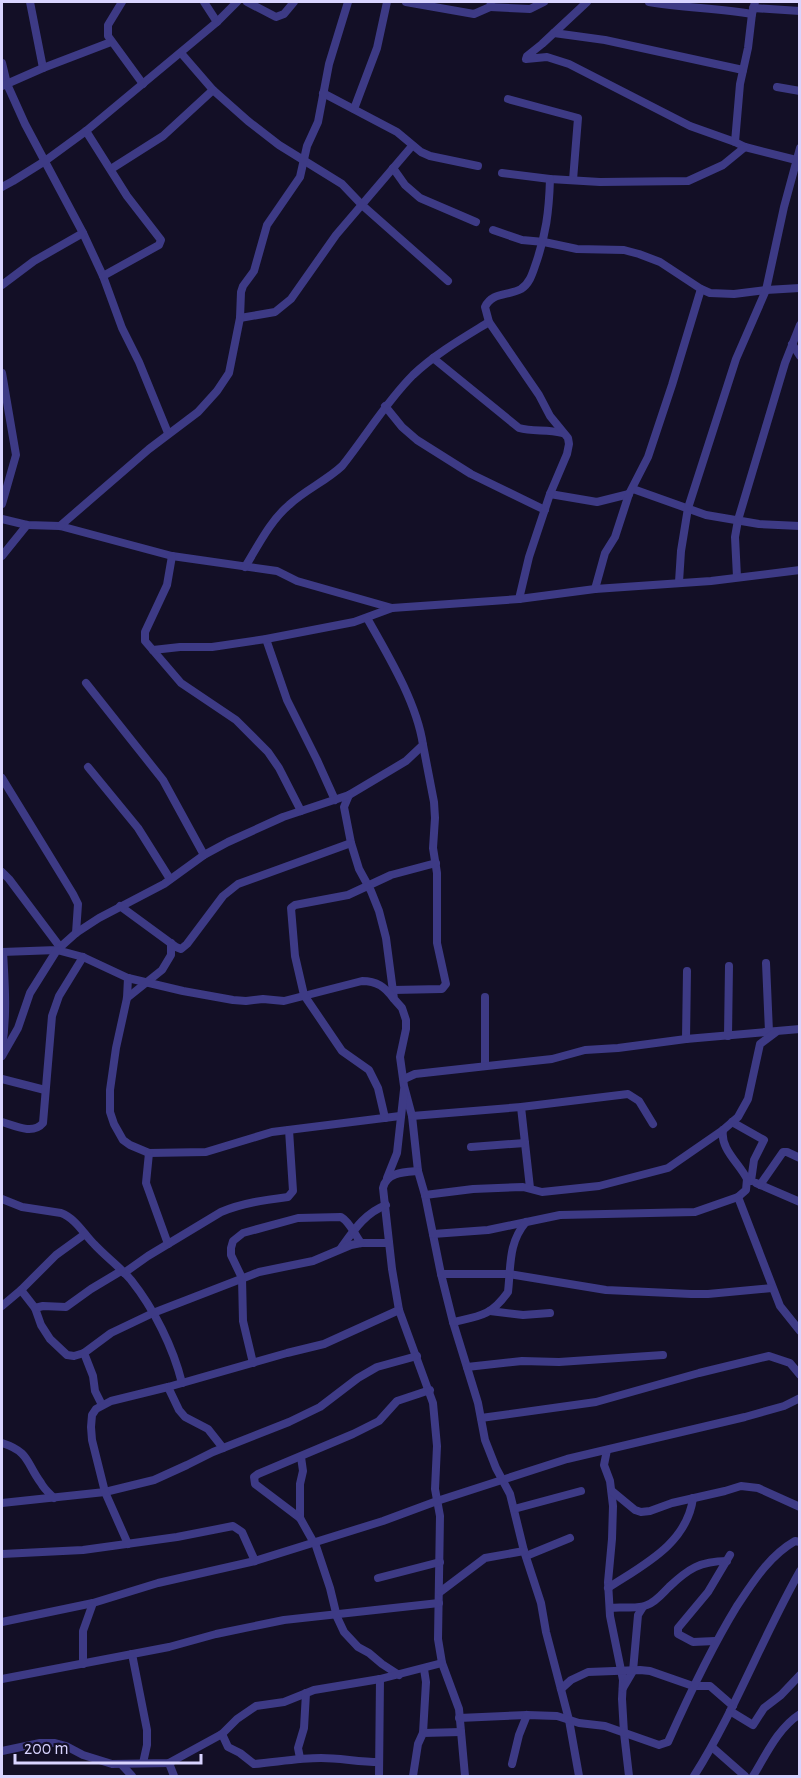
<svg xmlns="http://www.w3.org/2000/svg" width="801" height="1778" viewBox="0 0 801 1778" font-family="'Alegreya Sans',sans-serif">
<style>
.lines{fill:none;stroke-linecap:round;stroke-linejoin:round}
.street{stroke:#3d3a85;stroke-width:8}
</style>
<rect width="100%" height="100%" fill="#130f26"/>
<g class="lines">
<!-- street -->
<g class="street">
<path d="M30,2L43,68"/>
<path d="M122,2L108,25V36L143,84"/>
<path d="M204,2L217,22"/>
<path d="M247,2L276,17L284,14L294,2"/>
<path d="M406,2L474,14L490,7L491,2"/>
<path d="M587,2L542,44L527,56L526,59L547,57L569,64L690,126L735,142L745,147L800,161"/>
<path d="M649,2C683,8 718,8 752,14"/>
<path d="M490,7L530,9L544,2"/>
<path d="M753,8L800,11"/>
<path d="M554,33L605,40L743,70"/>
<path d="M181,53L213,90L248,121L279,145L342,184L362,205L448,281"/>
<path d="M2,63L7,84L25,124L83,233L103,276L122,328L139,362L168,433"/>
<path d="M2,86L43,68L111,42"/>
<path d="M777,87L800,91"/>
<path d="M323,93L397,132L421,152L430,156L478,166"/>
<path d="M508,99L578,118L573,180"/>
<path d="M354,109L377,48L387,2"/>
<path d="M86,131L127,196L161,240L159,245L103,276"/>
<path d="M735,142L740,84L748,48L752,14L755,2"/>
<path d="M393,168L405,185L420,198L476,222"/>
<path d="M111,169L163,136L213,90"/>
<path d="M502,173L550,179L600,182L688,181L723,165L745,147"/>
<path d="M2,187L13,181L45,161L86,131L217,22L237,2"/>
<path d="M493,230L522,240L544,242L577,249L624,250L639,254L660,262L701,289L710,293L734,294L766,290L800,288"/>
<path d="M2,285L34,261L83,233"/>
<path d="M240,318L275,312L291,299L336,235L412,146"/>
<path d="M792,344L800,356"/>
<path d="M433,358L519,428C533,432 547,429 562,433"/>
<path d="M2,373L16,455L2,504"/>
<path d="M385,406L402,427L417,440L471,474L545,510"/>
<path d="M633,489L706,515L759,524L800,526"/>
<path d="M550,494L597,502L629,494"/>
<path d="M2,519L27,525L60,526L172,556L277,571L297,581L392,608"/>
<path d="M60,526L149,449L198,412L217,391L229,373L240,318L241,292L243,286L254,271L267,225L300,177L307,146L318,122L329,64L348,2"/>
<path d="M2,556L27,525"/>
<path d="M172,556L167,585L145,632V641L181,683L236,720L268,752L279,768L301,811"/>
<path d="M245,567C258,546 270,521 289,505C305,490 326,481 342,466C366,436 386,402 413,375C435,354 463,338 489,322"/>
<path d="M737,577L735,537L738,520L785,363L800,325"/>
<path d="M679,582L681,551L688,508L736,359L766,290L784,207L800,148"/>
<path d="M595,589L605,553L615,537L629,494L648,457L672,385L701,289"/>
<path d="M519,599L529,557L550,494L567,454L569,444L568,438L550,416L539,395L489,322L485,307C492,292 508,296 521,289C529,284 532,275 535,266C546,235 549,212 550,179"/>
<path d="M266,639L287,700L317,760L335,800"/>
<path d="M153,650L180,647H212L266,639L354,622L392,608L519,599L595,589L711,581L800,570"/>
<path d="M86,683L163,780L204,855"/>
<path d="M88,767L138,828L170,879"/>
<path d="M2,778L73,894L78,904L76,933"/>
<path d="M349,795L344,807L351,843L359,869L371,891L379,911L386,938L394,999L402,1008L406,1020V1029L400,1057L404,1086L412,1116L418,1171L425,1195L441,1274L453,1322L478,1403L485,1440L496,1468L510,1494L524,1551L541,1603L546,1632L569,1720L579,1776"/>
<path d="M2,872L9,879L60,947"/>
<path d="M120,906L176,947L181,949L187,944L223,896L238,884L351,843"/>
<path d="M2,952L57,950L76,933L99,918L164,884L204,855L228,842L283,817L349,795L406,761L423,745C417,703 388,655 367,618"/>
<path d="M766,963L769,1032"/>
<path d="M128,978L127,998L116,1048L110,1090V1112L114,1124L123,1140L130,1145L149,1153L206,1152L272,1132L400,1116"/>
<path d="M393,990L442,989L446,984L437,943V873L433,848L435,818L434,802L423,745"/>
<path d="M485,997V1066"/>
<path d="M127,998L162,970L171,955V943"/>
<path d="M728,1036L729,966"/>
<path d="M686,1039L687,971"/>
<path d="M2,1048C7,1016 5,985 3,952"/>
<path d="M2,1056L18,1028L30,993L57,950L83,957L128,978L183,991L233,1000L246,1001L263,999L284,1001L362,981C377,981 385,987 393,998"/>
<path d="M2,1079L45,1090"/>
<path d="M404,1079L415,1074L552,1059L585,1050L618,1048L686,1039L800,1029"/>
<path d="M521,1107L530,1188"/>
<path d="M412,1116L521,1107L628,1094L639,1101L653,1124"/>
<path d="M385,1118L378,1088L369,1070L342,1051L304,995L295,956L291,908L295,905L348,895L391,875L436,863"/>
<path d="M2,1122C15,1126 33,1135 43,1123L52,1016L59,996L83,957"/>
<path d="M732,1122L764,1140L754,1160L751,1181"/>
<path d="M723,1130C720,1149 739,1163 747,1179L746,1190L738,1197L780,1306L800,1331"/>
<path d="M471,1147L525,1143"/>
<path d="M149,1153L146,1183L168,1244"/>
<path d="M418,1171C405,1172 386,1172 383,1188L392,1269L399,1310L433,1403L437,1446L435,1489L440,1516L438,1639L442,1663L459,1709L465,1776"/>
<path d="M387,1178L397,1153L404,1090"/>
<path d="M756,1183L800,1202"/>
<path d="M760,1185L783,1152H787L800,1158"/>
<path d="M425,1195L473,1189L523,1187L542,1192L599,1186L668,1168L723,1130L738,1117L748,1099L760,1044L776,1032"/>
<path d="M2,1199L22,1207L61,1213C75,1218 84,1234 94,1244C106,1257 120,1267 131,1280C154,1309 173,1347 182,1383"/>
<path d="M433,1234L488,1230L560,1215L695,1212L738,1197"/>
<path d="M341,1248C354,1230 365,1213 386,1205"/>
<path d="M124,1273L148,1256L221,1212C242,1203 265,1200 288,1197L293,1191L289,1130"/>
<path d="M441,1274H509L606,1290L691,1294H708L772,1288"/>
<path d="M21,1290L56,1255L85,1234"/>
<path d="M2,1306L21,1290L35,1308L41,1325L50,1339L67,1355L74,1356L84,1353L111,1333L153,1313L259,1272L313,1261L351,1245L361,1243H389"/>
<path d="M35,1308L43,1306L66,1307L91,1289L121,1271"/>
<path d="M490,1311L523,1315L550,1313"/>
<path d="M453,1322C480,1316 491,1316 508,1292C511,1266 508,1243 526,1222"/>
<path d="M84,1353L93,1376L95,1391L102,1405"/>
<path d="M253,1363L243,1321L242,1278L231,1255V1248L233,1241L243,1233L298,1218L341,1217C350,1222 355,1235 361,1243"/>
<path d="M467,1367L522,1361L559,1362L663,1355"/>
<path d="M168,1387L179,1410L185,1417L208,1429L223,1448"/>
<path d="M481,1418L596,1402L699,1373L769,1356L790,1363L800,1375"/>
<path d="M2,1443C30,1452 26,1463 41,1483C44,1489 49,1493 54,1498"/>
<path d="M607,1450L604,1465L610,1481L613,1506L612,1539L608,1582L610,1616L623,1680L622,1699L624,1733L629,1776"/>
<path d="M301,1457L303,1471L300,1484V1518L314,1543"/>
<path d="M612,1491L635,1510L641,1512L650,1511L672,1503L725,1491L741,1486L758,1488L800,1507"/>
<path d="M2,1503L105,1492L154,1480L187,1465L213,1452L289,1422L320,1407L358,1378L377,1367L417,1356"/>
<path d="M514,1509L581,1491"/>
<path d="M300,1518L255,1484L254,1477L258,1474L353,1434L379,1421L397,1401L430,1390"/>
<path d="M315,1543L330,1588L337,1617L344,1632L358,1647L369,1653L382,1664L399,1675"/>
<path d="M128,1544L105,1492L92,1440L91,1427L92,1415L96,1409L111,1401L168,1387L287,1353L324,1344L399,1310"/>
<path d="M2,1554L83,1550L177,1537L233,1526L242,1532L255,1561"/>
<path d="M526,1556L570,1538"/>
<path d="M378,1578L440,1562"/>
<path d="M608,1588C643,1565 687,1544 693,1498"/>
<path d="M440,1592L485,1558L524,1551"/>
<path d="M610,1608C622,1606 637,1610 647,1605C656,1602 662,1594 669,1587C688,1569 700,1561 727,1561"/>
<path d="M2,1622L93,1603L158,1583L255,1561L383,1521L437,1501L567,1459L745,1417L784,1406L800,1398"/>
<path d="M715,1641L693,1642L678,1634V1628L708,1592L730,1555"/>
<path d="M132,1654L147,1730V1745L143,1763"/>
<path d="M83,1664V1631L93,1603"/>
<path d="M2,1679L169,1647L216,1634L284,1620L439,1603"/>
<path d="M623,1688L633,1671L638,1615L643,1607"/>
<path d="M561,1689L571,1680L588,1672L640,1670L650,1671L693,1686H710L733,1706"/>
<path d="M730,1711L753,1725L764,1708L781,1695L800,1675"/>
<path d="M459,1718L527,1715L557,1716L579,1723L605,1726L659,1745L668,1742C689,1695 710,1650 737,1606C753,1582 769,1556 795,1541L800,1542"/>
<path d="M423,1733L426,1682L424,1669"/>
<path d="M222,1734L228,1747L240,1753L254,1764C277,1762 299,1758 321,1758C340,1758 359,1762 379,1762"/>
<path d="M712,1747L745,1776"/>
<path d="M2,1751L40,1743H55L66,1746L83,1755L112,1764L169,1763L222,1734L237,1719L256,1706L284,1702L314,1690L380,1679L442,1663"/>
<path d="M300,1758L298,1748L304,1728L306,1693"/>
<path d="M169,1763L174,1776"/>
<path d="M512,1764L519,1735L527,1715"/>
<path d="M122,1765L132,1776"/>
<path d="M379,1776L380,1679"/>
<path d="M413,1776L418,1744L423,1733L461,1732"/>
<path d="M694,1776C735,1711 762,1638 800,1571"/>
<path d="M753,1776C766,1755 778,1728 800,1714"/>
</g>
</g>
<!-- border -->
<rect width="801" height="1778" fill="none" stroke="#d9d4ff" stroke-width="6"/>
<!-- scale -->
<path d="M15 1754v9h186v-9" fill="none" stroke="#d9d4ff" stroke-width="3"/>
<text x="24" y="1754" font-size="18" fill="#d9d4ff" stroke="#130f26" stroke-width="4.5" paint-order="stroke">200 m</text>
</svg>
